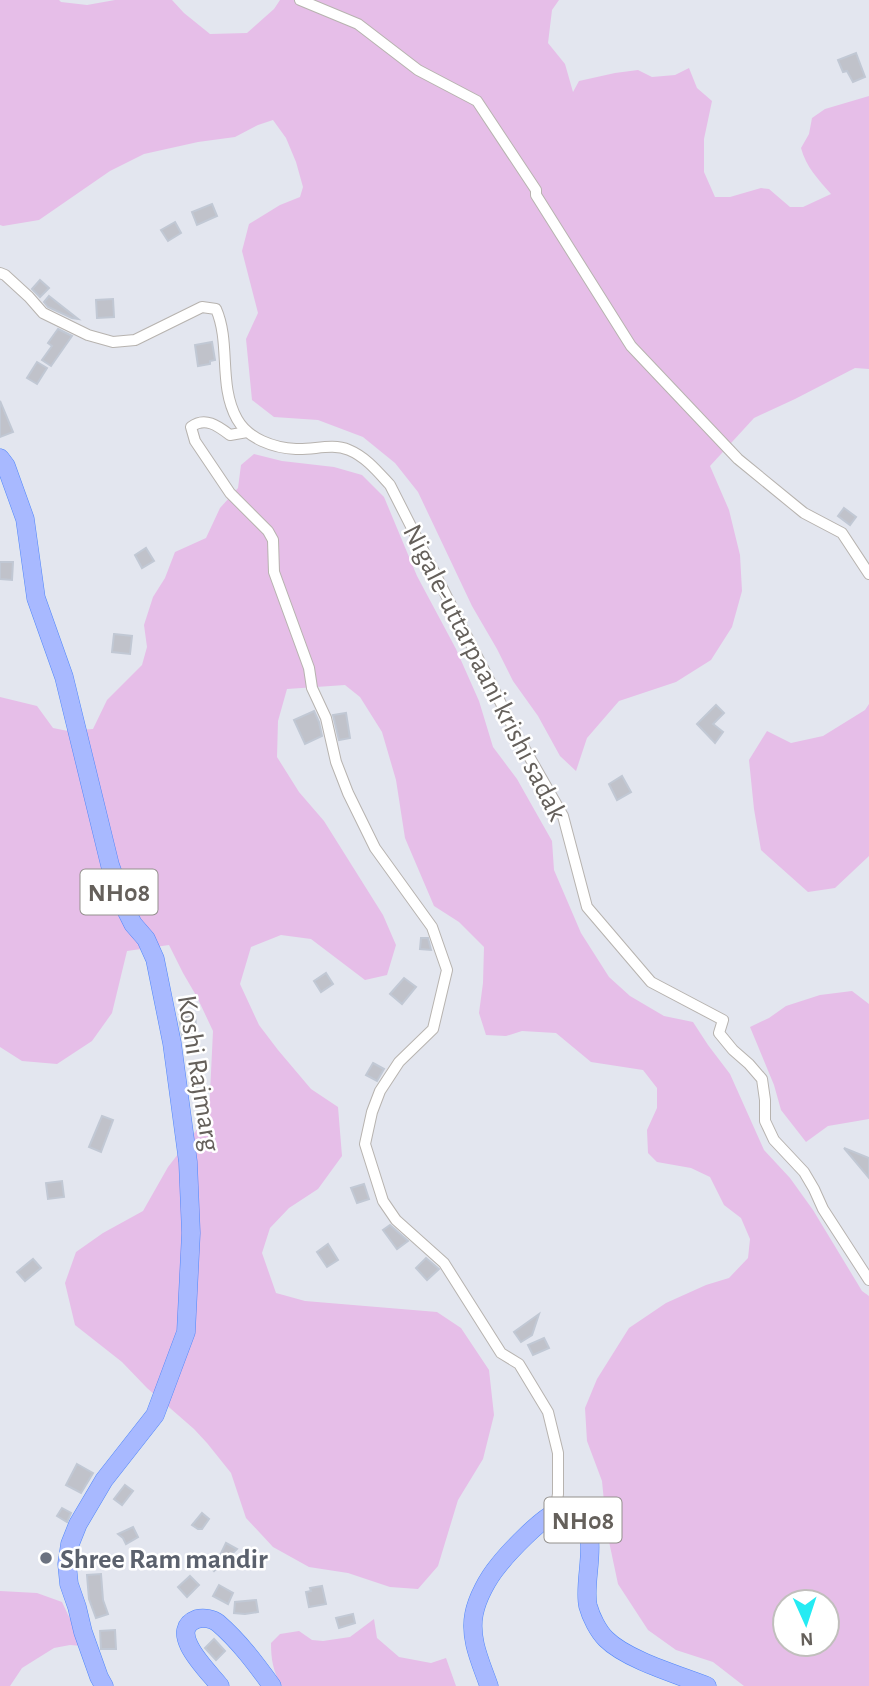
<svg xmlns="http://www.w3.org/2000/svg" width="869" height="1686" viewBox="0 0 869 1686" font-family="'Alegreya Sans',sans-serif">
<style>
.green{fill:#e6bee8;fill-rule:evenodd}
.building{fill:#c0c2ca;stroke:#c1c8d4;stroke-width:2}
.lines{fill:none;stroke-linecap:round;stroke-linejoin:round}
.street-casing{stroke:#b7b3af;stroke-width:12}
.primary-casing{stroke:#5187f9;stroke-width:19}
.street{stroke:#fff;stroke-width:10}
.primary{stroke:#a8b9ff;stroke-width:18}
.worship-dot{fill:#6b7280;stroke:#fff;stroke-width:2.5}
.labels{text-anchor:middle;stroke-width:5;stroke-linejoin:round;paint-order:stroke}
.shield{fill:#fff;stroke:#93908c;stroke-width:2}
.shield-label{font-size:26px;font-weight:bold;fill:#65605b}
.street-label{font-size:28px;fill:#65605b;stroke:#fff}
.worship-label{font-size:28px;font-weight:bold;fill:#5b616d;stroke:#fff;text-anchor:start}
</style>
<rect width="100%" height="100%" fill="#e3e6ef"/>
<!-- green -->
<g class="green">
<path d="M0,0H59L61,2L87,5L115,0H172L184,13L210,34L247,33L274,9L280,0H559L552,10L548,43L565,64L573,92L579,81L615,73L638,70L652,77L675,75L689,68L697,88L712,101L704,139V172L715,197H730L761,188L769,189L790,207H803L831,194C818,179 806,167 801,148L809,134L812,118L825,109L869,96V369L855,368L795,399L754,418L710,466L729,510L740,555L742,591L732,627L711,660L676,682L619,701L587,738L576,771L560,756L538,716L513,681L497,649L472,606L418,492L395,463L363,437L318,420L274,417L252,400L246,339L258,313L242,251L249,224L280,205L300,197L303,187L296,162L286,138L273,120L258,125L235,137L198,142L144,154L110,171L39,220L3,226L0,225Z"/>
<path d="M254,454L282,461L334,467L362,475L384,497L417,576L456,649L479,701L493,747L517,779L552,841L554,870L581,933L609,977L630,996L664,1016L693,1022L708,1045L730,1074L764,1150L790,1178L813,1210L862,1291L869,1296V1686H744L713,1662L676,1650L648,1630L618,1584L607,1532L602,1481L587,1441L585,1408L597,1379L629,1328L666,1303L706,1285L729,1278L748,1258L750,1239L741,1218L724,1205L710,1177L691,1168L657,1162L648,1153L647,1130L657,1108V1088L643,1070L591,1062L556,1033L522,1031L506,1036L486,1035L479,1013L483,983L484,947L459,922L434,906L405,838L396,780L382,732L360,697L345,685L287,689L278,721L277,757L299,792L324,821L383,915L396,945L387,975L365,980L311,939L281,935L251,947L240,984L259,1025L278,1050L311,1089L338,1107L342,1156L318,1189L289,1208L270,1228L262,1253L276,1293L305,1301L437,1312L461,1328L489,1370L494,1415L483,1459L458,1500L438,1566L418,1589L390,1587L348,1573L309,1567L273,1547L246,1518L231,1473L207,1443L194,1429L147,1388L122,1362L75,1325L65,1283L76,1252L103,1233L143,1211L168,1167L209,1114L213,1031L197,997L183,973L169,945L127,951L112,1013L92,1041L57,1064L22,1061L0,1047V697L37,706L53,728L68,731L93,729L107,700L142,665L147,647L144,625L153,597L165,578L175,552L206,538L220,508L238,488L241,465ZM785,1602H827V1644H785Z"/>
<path d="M869,704V856L835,888L808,892L761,850L754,809L749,760L767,731L791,743L823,736L865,710Z"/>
<path d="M852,991L869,1004V1119L828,1126L806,1142L781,1110L774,1085L750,1027L769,1018L786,1006L820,995Z"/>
<path d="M0,1591L37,1593L62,1602L83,1646L70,1645L54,1648L22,1668L10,1686H0Z"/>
<path d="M374,1619L377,1638L399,1657L431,1663L446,1658L456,1686H282C273,1672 271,1659 271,1643L280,1634L299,1631L312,1640L323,1641L350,1637Z"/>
</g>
<!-- building -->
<g class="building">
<path d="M856,53L865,77L853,82L847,71L843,72L838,60Z"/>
<path d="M212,204L217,216L197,225L192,212Z"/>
<path d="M175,222L181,233L168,241L161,230Z"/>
<path d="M40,280L49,288L40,297L32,289Z"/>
<path d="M49,296L78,319L72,318L48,307L44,302Z"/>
<path d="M113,299L114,317L97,318L96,300Z"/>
<path d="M58,329L72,336L51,366L42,360L52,346L48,343Z"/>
<path d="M212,342L215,360L210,361V364L198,366L195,345Z"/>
<path d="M37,362L47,368L37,384L27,378Z"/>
<path d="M0,401L13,432L0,437Z"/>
<path d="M844,508L856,517L850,525L838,516Z"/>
<path d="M146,548L154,561L142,568L135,555Z"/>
<path d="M0,562H13L12,580L0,579Z"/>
<path d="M114,634L132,636L130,654L112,652Z"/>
<path d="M716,705L724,713L713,724L723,732L715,743L697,724Z"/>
<path d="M314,711L319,722L322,736L305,744L294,720Z"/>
<path d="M346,713L350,738L339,740L333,715Z"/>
<path d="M622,776L631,792L617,800L609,784Z"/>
<path d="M421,938H428L431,950L420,949Z"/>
<path d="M326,973L333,984L321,992L314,981Z"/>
<path d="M404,978L416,987L402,1004L390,994Z"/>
<path d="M195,1014L197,1036L182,1037L179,1015Z"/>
<path d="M373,1063L384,1069L377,1081L366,1075Z"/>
<path d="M102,1116L113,1120L101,1152L89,1147Z"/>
<path d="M844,1148L869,1158V1178Z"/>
<path d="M62,1181L64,1197L48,1199L46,1183Z"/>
<path d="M364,1184L369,1199L357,1203L351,1188Z"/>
<path d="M390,1225L408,1241L397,1249L383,1230Z"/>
<path d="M328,1244L338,1260L327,1267L317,1252Z"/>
<path d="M426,1258L439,1269L427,1280L416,1268Z"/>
<path d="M33,1259L41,1268L25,1281L17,1272Z"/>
<path d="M539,1314L532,1335L521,1342L514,1332Z"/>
<path d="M544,1338L549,1348L533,1355L528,1345Z"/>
<path d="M77,1464L93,1473L81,1493L66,1485Z"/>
<path d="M125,1485L133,1491L122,1505L114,1499Z"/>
<path d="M62,1508L71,1513L67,1522L57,1516Z"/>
<path d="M202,1513L209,1519L202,1529H198L192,1525Z"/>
<path d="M133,1527L138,1537L126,1544L123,1538L118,1534Z"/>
<path d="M226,1543L237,1549L214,1571L213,1570Z"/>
<path d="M101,1574L103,1600L108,1614L96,1618L89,1599L87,1575Z"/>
<path d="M190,1576L199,1585L187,1597L178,1587Z"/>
<path d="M219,1585L233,1593L228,1604L213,1596Z"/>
<path d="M322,1586L326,1604L309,1607L306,1592L311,1591L310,1588Z"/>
<path d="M256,1600L258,1612L245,1614L234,1613L235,1602Z"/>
<path d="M353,1614L355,1623L339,1628L336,1618Z"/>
<path d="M115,1630L116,1649H101L100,1631Z"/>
<path d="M214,1639L225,1651L216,1660L205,1648Z"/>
</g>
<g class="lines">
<!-- street casing -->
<g class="street-casing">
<g id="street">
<path d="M300,0L358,24L418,70L477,101L536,190V195L631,346L738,459L804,513L842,533L869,574"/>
<path d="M0,273L5,275L29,297L43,313L88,335L113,342L135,340L202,307L216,309C231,343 218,385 237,419C248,439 274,448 296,449C314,450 332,443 349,450C366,457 378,472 390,485L518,737L563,816L587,907L651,982L723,1020L719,1033L733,1050L749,1064L762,1079L765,1100V1121L774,1140L804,1172L814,1189L823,1209L869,1280"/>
<path d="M247,432L230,435C218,426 205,416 191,427L195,441L230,493L268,531L273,540L274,572L309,668L312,688L326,718L336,762L348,793L375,848L432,927L447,970L433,1029L399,1062L380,1091L372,1112L365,1144L383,1201L396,1220L444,1263L501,1353L519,1364L548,1412L558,1453V1494L555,1512"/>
</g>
</g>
<!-- primary casing -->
<g class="primary-casing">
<g id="primary">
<path d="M0,458L6,466L25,519L36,598L64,677L110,865L126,910L133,924L146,939L155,959L172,1043L188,1162L191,1233L186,1332L155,1415L104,1480L78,1524L70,1544L67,1564L69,1584L77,1607L83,1632L99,1677L104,1686"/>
<path d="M220,1686C210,1673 165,1631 197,1619C204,1617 213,1619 218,1623C239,1641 256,1664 272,1686"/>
<path d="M489,1686C481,1663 469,1639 474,1614C477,1598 488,1578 498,1566C508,1553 542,1517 557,1512C564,1510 571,1511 577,1515C602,1532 582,1580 588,1606C591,1617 598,1631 606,1639C627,1660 679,1675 707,1686"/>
</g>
</g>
<!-- street -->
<use href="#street" class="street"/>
<!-- primary -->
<use href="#primary" class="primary"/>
</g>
<!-- markers -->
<circle class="worship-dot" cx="46" cy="1558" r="7"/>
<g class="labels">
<!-- shield labels -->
<g class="shield">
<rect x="80.5" y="869.5" width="77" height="45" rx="5"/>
<rect x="544.5" y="1497.5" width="77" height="45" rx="5"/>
</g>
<g class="shield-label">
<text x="119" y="901">NH08</text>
<text x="583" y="1529">NH08</text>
</g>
<!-- street labels -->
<g class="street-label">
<text transform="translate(486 672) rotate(63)" y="10">Nigale-uttarpaani krishi sadak</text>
<text transform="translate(200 1073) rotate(81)" y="10">Koshi Rajmarg</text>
</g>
<!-- worship labels -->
<g class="worship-label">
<text x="60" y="1568">Shree Ram mandir</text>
</g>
</g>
<!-- north arrow -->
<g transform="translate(806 1623) rotate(177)"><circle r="33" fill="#ffffff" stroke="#c1bfbd" stroke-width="2"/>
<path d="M0-5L12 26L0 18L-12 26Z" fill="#25ebf3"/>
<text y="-10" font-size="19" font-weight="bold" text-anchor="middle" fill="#65605b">N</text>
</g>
</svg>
